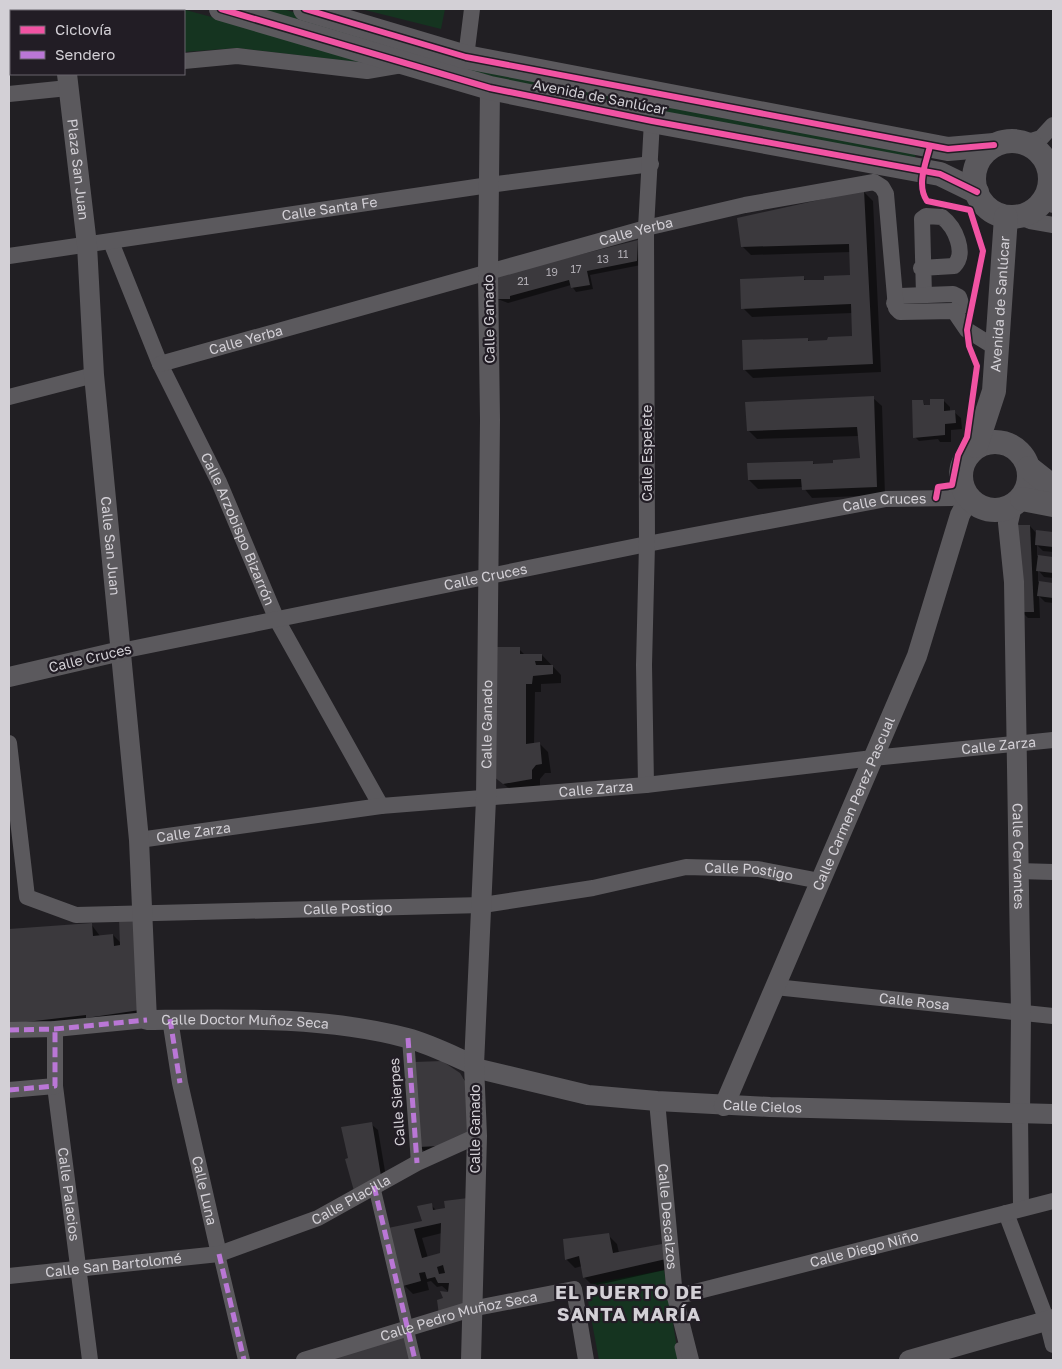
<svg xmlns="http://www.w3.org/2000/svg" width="1062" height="1369" viewBox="0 0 1062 1369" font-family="'Golos Text',sans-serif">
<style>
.green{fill:#153420}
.shadow{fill:#0007;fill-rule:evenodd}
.building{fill:#3b393d;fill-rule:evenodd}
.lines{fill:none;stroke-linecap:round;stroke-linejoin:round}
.service{stroke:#5b595d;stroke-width:9}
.pedestrian{stroke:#5b595d;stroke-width:12}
.minor{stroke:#5b595d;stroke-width:16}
.tertiary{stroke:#5b595d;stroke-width:20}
.secondary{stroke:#5b595d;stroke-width:24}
.quiet{stroke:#ba77d6;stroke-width:5;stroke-dasharray:10 5;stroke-linecap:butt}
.cycleway-casing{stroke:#221d25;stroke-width:9}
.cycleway{stroke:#f153a3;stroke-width:6}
.labels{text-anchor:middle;stroke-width:4.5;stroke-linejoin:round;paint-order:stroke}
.number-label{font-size:11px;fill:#adaab0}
.street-label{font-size:14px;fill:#d3d0d6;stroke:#221d25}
.district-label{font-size:19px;font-weight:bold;letter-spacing:1px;fill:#d3d0d6;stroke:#221d25}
</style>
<rect width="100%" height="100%" fill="#211f23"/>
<!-- green -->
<g class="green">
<path d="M96,9H182L374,61L366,63L237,48L184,52V11H92Z"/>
<path d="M247,9H283L446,57L917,149L914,162L490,78Z"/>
<path d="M361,9H445L441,29Z"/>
<path d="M664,1270L679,1360H599L585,1285Z"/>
</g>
<!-- shadow -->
<g class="shadow">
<path d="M864,192L873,201L881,372L753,378L744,369L807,339L810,342L854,337L852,313L752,317L743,308L803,278L807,281H825L851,277V252L751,255L742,246Z"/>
<path d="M637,241L641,245V265L590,275L593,289L576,292L571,285L508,303L495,298Z"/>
<path d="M873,398L882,406L885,495L812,498L803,487L758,489L749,480L812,462L815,465L834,464L861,459L859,436L757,439L748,430Z"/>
<path d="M943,400L950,407V412H954L961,418L962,429L951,430V442H940L938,439L919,441L915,437L923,401L925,406H930Z"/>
<path d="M1030,526L1037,534L1038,532L1053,533V552L1043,551L1037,545V556L1053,558V578L1044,577L1038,570V582L1053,584V603L1045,602L1039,596L1040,618H1028L1022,612Z"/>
<path d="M519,649L526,656L542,655L561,675V683L541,684V692H535L534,744L539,743L548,752L551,773H545L540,779V788L513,792L491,773Z"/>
<path d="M91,924L100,936L113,935L121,943L148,1018L9,1033V930Z"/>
<path d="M459,1074L469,1083L478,1099L429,1156L420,1147Z"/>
<path d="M371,1124L378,1130L387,1183L361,1196Z"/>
<path d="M431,1205L437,1211L446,1209L473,1316L444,1299L450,1293L442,1286L437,1287L431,1281L427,1282L429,1290L413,1294L404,1285L390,1229L423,1222ZM442,1233V1254L428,1258L422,1238Z"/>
<path d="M608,1235L617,1244L619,1253L662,1245L674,1268L593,1286L584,1277L582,1266L575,1268L566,1259Z"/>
<path d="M405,1336L417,1360H329Z"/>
</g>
<!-- building -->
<g class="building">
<path d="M864,190L873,364L743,370L742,340L808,338V341L827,340L828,337L852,336L851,304L741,309L740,279L804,276V280H824V276L850,275L849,244L741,247L737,218Z"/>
<path d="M638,240L637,261L587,271L590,285L571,288L569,280L510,296V299H494L495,276Z"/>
<path d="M874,396L877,487L802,490L801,479L748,480L747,463L813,461V464L833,463V460L860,458L857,427L747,431L745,402Z"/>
<path d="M930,399H944V411L955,410L956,423L945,424V435L913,438L912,400H923L924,405H930Z"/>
<path d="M1017,525H1030L1034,612H1020Z"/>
<path d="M1036,530L1053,532V547L1035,545Z"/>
<path d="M1038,555L1053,557V573L1036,571Z"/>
<path d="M1039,581L1053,583V598L1037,596Z"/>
<path d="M491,647H520V654H542V661H535L536,665H553V674L533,676L532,684H526V744L540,742L542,764L536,765L532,770V779L503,784L489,773Z"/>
<path d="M119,919H136L140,1010L86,1018V1015L9,1024V929L92,923L93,936L113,934L114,946L120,945Z"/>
<path d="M442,1061L460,1073L470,1089L471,1129L465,1137L439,1146L419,1147L414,1062Z"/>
<path d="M372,1122L381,1176L354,1191L345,1159L348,1158L341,1127Z"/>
<path d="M468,1198L465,1307L439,1315L437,1300L443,1298L440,1291L448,1292L449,1283H438L435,1277L427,1279L425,1272L419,1273L421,1281L403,1286L388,1228L422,1221L417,1206L432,1203L433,1210L445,1208L444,1201ZM441,1223L440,1253L422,1258L414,1229ZM443,1265L445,1273L439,1274L437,1267Z"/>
<path d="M609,1233L613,1253L662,1244L666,1259L583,1278L579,1256L565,1260L563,1239Z"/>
<path d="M406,1335L411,1360H326Z"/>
</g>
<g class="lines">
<!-- service -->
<path class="service" d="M679,1347L682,1360"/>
<!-- pedestrian -->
<g class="pedestrian">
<path d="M408,1038L417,1163"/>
<path d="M374,1186L415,1360"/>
<path d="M219,1254L244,1360"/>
</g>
<!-- minor -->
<g class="minor">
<path d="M466,57L472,9"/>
<path d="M184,61L237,56L367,71L402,65"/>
<path d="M9,94L68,88"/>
<path d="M1025,143L1041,138L1053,125"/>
<path d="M1049,169L1053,159"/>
<path d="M1044,198L1053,205"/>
<path d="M1019,216L1030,221L1053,225"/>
<path id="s1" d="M111,242L160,364L219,482L277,620L381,806"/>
<path id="s2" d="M9,256L489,185L651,164"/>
<path d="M921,268L954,266C967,253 955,227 942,217L926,216L922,219L924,295"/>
<path d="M894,303L900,296L953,294L959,297L962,306L954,311"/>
<path id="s3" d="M160,364L646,228L745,205L874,182L882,187L886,194L896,308L900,312L954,311L967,330L996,348"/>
<path d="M9,397L94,375"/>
<path id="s4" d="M121,651L647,544L886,499L952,498L963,488"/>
<path id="s5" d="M9,743L27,897L76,915L483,905L593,888L686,867L758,869L820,881"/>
<path d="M646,785L644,665L647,544L646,228L652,121"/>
<path id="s6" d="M139,840L381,806L646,785L873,758L1053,740"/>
<path d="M1018,871L1053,872"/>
<path id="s7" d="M775,987L1053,1016"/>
<path id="s8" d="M170,1019L180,1083L219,1254"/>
<path id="s9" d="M55,1029V1086L90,1360"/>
<path d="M9,1030L55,1029L147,1020"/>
<path d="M9,1090L55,1086"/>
<path id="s10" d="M657,1101L675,1297L691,1360"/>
<path d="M1020,1114L1021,1207"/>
<path d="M1006,1213L1047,1321L1053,1345"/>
<path id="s11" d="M9,1276L219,1254L318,1218L417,1163L477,1136"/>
<path id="s12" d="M675,1297L1053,1201"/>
<path id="s13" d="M304,1360L471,1309L574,1289L586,1360"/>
</g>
<!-- tertiary -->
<g class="tertiary">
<path d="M62,9V11"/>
<path id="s14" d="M67,74L87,245L94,375L139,840L147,1020C232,1019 324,1016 407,1038C430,1044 453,1056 474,1065"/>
<path id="s15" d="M1012,506L1008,523L1014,582L1021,1014L1020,1114"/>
<path d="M9,677L121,651"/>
<path id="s16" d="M475,1068L588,1095L657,1101L770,1107L1053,1114"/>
<path id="s17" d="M724,1106L917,656L960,515L969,498"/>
<path id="s18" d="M471,1360L477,1136L474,1065L486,799L490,420L488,274L490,88"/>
<path d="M909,1360L1053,1319"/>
</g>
<!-- secondary -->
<g class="secondary">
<path d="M221,9L490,88L652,121L940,174L977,192"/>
<path d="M305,9L466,57L948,149L994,145"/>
<circle cx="1012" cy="179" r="38"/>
<circle cx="995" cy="476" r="34"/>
<path id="s19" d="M976,446L994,391L1006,217"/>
<path d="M1029,468L1053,487"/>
<path d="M1022,499L1053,505"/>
</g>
<!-- quiet -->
<g class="quiet">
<path d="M170,1019L180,1083"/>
<path d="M9,1030L55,1029L147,1020"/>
<path d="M408,1038L417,1163"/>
<path d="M9,1090L55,1086V1029"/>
<path d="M374,1186L415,1360"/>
<path d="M219,1254L244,1360"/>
</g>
<!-- cycleway casing -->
<g class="cycleway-casing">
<g id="cycleway">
<path d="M221,9L490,88L652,121L940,174L977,192"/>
<path d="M305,9L466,57L948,149L994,145"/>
<path d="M930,146C926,163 916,185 927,201L970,210L983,251L967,330L969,346L977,366L967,437L958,455L952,485L938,487L936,498"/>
</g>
</g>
<!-- cycleway -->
<use href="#cycleway" class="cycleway"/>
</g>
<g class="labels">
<!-- number labels -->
<g class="number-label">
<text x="623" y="258">11</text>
<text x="603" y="263">13</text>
<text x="576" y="273">17</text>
<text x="552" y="276">19</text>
<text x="523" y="285">21</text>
</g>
<!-- street labels -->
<g class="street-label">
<text transform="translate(600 97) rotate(11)" y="5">Avenida de Sanlúcar</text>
<text dy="5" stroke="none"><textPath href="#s14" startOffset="96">Plaza San Juan</textPath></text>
<text dy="5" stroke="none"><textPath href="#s2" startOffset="324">Calle Santa Fe</textPath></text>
<text dy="5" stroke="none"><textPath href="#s3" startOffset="494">Calle Yerba</textPath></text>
<text dy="5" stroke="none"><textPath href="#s19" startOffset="145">Avenida de Sanlúcar</textPath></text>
<text transform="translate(489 319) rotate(-91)" y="5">Calle Ganado</text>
<text dy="5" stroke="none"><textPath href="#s3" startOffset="89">Calle Yerba</textPath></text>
<text transform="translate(647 453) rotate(-90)" y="5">Calle Espelete</text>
<text dy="5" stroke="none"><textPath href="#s4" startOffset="778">Calle Cruces</textPath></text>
<text dy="5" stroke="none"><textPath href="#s1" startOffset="314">Calle Arzobispo Bizarrón</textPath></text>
<text dy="5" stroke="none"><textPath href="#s14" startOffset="474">Calle San Juan</textPath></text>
<text dy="5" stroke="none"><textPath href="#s4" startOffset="372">Calle Cruces</textPath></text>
<text transform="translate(90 658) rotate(-13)" y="5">Calle Cruces</text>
<text dy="5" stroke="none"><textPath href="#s18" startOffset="636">Calle Ganado</textPath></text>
<text dy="5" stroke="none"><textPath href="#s6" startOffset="865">Calle Zarza</textPath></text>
<text dy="5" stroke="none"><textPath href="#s6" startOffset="460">Calle Zarza</textPath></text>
<text dy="5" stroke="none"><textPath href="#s17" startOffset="329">Calle Carmen Perez Pascual</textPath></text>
<text dy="5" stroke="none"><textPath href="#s6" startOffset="55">Calle Zarza</textPath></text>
<text dy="5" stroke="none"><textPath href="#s15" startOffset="351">Calle Cervantes</textPath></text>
<text dy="5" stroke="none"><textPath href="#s5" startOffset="884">Calle Postigo</textPath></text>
<text dy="5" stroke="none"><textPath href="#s5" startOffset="479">Calle Postigo</textPath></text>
<text dy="5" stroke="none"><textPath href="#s7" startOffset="140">Calle Rosa</textPath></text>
<text dy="5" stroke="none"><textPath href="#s14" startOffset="1048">Calle Doctor Muñoz Seca</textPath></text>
<text transform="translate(397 1102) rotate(-94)" y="5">Calle Sierpes</text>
<text dy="5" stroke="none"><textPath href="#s16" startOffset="291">Calle Cielos</textPath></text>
<text transform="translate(475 1129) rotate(-90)" y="5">Calle Ganado</text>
<text dy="5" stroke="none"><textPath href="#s8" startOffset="175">Calle Luna</textPath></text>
<text dy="5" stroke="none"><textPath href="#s9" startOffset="166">Calle Palacios</textPath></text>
<text dy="5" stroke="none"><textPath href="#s11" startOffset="354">Calle Placilla</textPath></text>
<text dy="5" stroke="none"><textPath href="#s10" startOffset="116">Calle Descalzos</textPath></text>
<text dy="5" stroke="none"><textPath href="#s12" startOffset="195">Calle Diego Niño</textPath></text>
<text dy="5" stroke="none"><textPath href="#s11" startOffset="105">Calle San Bartolomé</textPath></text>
<text dy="5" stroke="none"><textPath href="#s13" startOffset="161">Calle Pedro Muñoz Seca</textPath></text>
</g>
<!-- district labels -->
<g class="district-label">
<text x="629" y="1299">EL PUERTO DE<tspan x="629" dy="22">SANTA MARÍA</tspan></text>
</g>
</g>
<!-- border -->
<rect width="1062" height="1369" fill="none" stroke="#d3d0d6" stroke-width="20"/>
<!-- legend -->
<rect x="10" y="10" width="175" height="65" fill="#221d25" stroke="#69656c"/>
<rect x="20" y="26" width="25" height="8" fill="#f153a3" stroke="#69656c"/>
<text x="55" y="35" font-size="15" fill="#d3d0d6">Ciclovía</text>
<rect x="20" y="51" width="25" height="8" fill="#ba77d6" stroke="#69656c"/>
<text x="55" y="60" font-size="15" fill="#d3d0d6">Sendero</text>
</svg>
